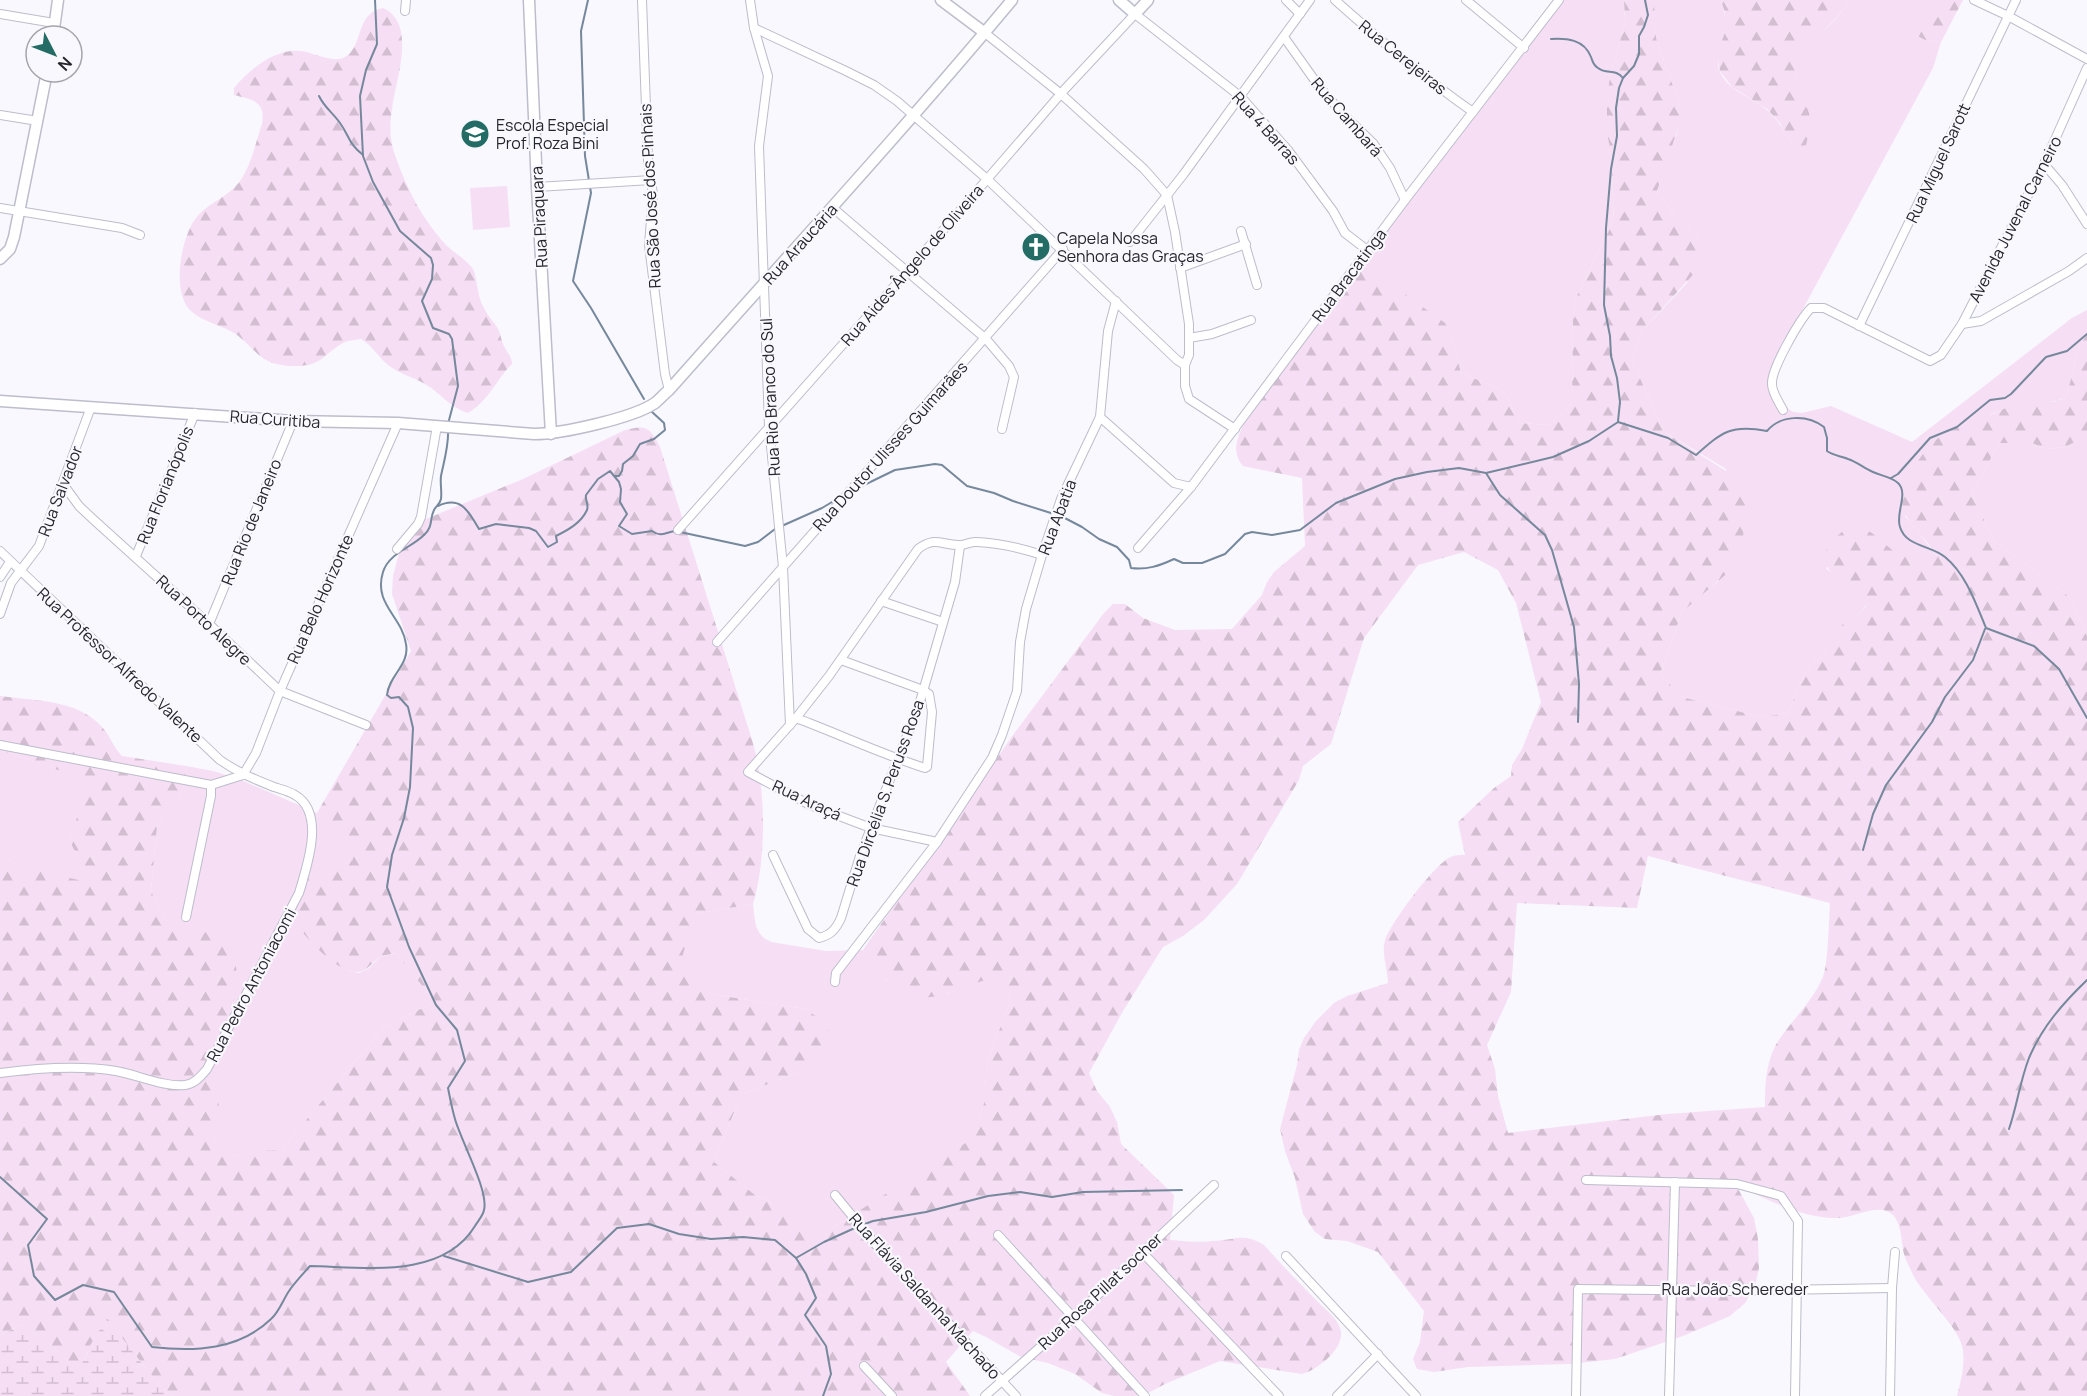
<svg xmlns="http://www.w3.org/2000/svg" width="2087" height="1396" viewBox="0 0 2087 1396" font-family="Manrope,sans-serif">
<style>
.green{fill:#f6def4}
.forest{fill:url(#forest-firs);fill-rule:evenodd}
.wetland{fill:url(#wetland-marsh)}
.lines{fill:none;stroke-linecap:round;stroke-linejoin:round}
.stream{stroke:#76889c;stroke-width:2}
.street-casing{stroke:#bdbdcc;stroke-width:10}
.secondary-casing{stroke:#bdbdcc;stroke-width:13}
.street{stroke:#fff;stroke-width:8}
.secondary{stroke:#fff;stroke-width:10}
.labels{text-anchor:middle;stroke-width:4.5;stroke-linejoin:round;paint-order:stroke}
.street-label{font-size:16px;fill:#26252b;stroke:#f8f8fe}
.poi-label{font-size:16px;fill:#26252b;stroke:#f8f8fe;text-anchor:start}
</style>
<defs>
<pattern id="forest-firs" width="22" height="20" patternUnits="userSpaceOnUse" patternTransform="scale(1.5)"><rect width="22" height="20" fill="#f6def4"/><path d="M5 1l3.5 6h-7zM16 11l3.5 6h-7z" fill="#d3bed1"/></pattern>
<pattern id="wetland-marsh" width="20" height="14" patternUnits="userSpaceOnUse" patternTransform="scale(1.5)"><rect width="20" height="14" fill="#f6def4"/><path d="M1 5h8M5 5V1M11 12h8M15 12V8" fill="none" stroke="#d3bed1"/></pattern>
</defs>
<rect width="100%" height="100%" fill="#f8f8fe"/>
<!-- green -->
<g class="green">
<path d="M1559,0H1624L1625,23L1610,77L1607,134L1611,151L1614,220L1576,298L1573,315L1572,403L1549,425L1519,423L1507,397L1500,389L1461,373L1451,334L1363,264Z"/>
<path d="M1653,0H1721C1724,10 1727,21 1725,32C1722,46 1715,54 1719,69C1726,91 1753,97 1768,111C1779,121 1786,133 1793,145L1809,112C1804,99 1792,71 1794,57C1797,41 1814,38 1825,29C1835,21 1842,11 1849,0H1941L1914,34L1925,40L1941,42L1933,68L1783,346L1773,389L1784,406L1793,412L1802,413L1831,406L1912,442L2072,318L2087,310V334L2079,347L2066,398L2050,402H2021L1991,414L1905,516L1937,556H1898L1872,533L1826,568L1867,604L1858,615L1839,628L1827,649L1804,674L1788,713L1761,717L1682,697L1660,674L1682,612L1706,591L1719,581L1726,469L1663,431L1633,362L1640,333L1687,283L1700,239L1677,218L1657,191L1671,146L1677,133L1680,106L1656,38Z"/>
<path d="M507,186L510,227L473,230L470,188Z"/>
<path d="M2087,436V636L2072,601L2065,593L1994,541L1972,494L1999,443H2032L2046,449L2065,447Z"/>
<path d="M0,750L91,781L69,840L92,884L16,865L0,854Z"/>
<path d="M186,766L213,771L239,779L317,813L354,860L320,870L327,957L349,971L359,973L368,969L380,957L396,953L435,1002L384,1027L281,1150C257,1151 234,1156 210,1159V1152L218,1128L219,1106L211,1080L213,936L165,920L151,891L157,826C162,816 168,811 175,803C184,794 184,779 186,766Z"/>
<path d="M753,904C755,920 754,935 771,942L826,951L863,950L886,981L946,994L974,982L993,978L1011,998L989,1058L984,1084V1103L975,1138L832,1228L797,1230L770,1202L755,1195L714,1162L741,1095L805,1069V1009L711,994L681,958L694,914Z"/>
</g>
<!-- forest -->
<g class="forest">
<path d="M1624,0H1653L1654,3L1656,38L1680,106L1681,119L1657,191L1677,218L1700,239L1704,251L1700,267L1640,333L1633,362L1663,431L1734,476L1744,490L1747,502L1742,545L1738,558L1731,570L1682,612L1660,674L1682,697L1761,717L1788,713L1804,674L1827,649L1839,627L1858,615L1867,605C1839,578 1800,562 1847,528L1861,527L1872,533L1898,555L1937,556C1927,538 1908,527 1903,507C1899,495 1905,483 1911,473C1933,433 1950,429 1990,415C2000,411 2010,405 2020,402C2029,400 2039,402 2048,402C2054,402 2060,400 2066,398L2079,347L2087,334V436L2065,447L2046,449L2032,443H1999L1972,494L1994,541L2065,593L2072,601L2087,636V1396H1957C1961,1380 1966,1363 1962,1346C1958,1327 1924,1296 1913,1275C1910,1268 1906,1261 1904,1254C1901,1241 1902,1219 1889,1212C1874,1205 1855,1217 1840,1218C1803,1219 1769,1200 1736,1185L1754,1218L1758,1239L1759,1268L1755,1286L1745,1303L1730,1316L1683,1336L1615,1359L1570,1364L1468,1367L1434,1372L1417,1369L1413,1359L1420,1342L1424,1311L1378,1252L1347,1241L1325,1239L1315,1232L1303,1214L1295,1178L1285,1151L1280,1129L1297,1065L1299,1050L1304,1038L1316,1021L1334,1003L1347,996L1388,983C1388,969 1381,954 1385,941C1389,925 1435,863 1451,857C1455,855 1461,855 1465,855L1458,822L1494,788L1511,776L1512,765L1522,749L1541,702L1516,603L1498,570L1464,552L1418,565L1364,638L1331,744L1303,766L1299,780L1237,884L1204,920L1183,936L1163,947L1123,1011L1089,1073L1097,1091L1110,1107L1117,1122L1121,1144L1174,1195L1170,1240C1184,1241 1199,1243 1213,1241C1236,1240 1243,1232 1264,1245C1282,1265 1300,1284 1319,1303C1326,1310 1336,1317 1340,1328C1347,1347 1318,1370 1302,1374L1220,1361L1165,1384L1150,1392L1136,1396H1114L1102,1393L1075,1374L1048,1363L1021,1357L986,1337L973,1331L946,1362L970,1396H173C159,1389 120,1334 107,1319C97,1333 91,1348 82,1363H70L50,1344L21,1324L0,1336V854L16,865L91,883L69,840L90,781L0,750V696C33,701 77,699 101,726C110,735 113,747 122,756L186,766C184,779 184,794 175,803C168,811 162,816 157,826L151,891L165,920C180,925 199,928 213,936C263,966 221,1025 212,1065C208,1083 220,1097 220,1114C221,1130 210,1143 210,1158L238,1155L251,1151L281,1150L384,1027L435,1002L396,953C391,954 386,955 382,956C372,961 368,973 355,972C343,971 329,959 320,951C301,932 276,907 302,881C315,868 337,866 353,860L317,813L411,651L392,594L393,576L400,550L415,527L426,519L523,479L623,431C645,424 650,427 660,447L752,740C766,787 767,857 753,904L694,914L682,958L711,994L805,1009L822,1020L831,1035L830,1046L817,1062L805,1069L741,1095L714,1162L755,1195L770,1202L797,1229L832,1228L975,1137L984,1103V1084L989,1058L1011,998L993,978C976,982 961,989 945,994C903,1007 883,981 863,950L1013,735L1104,613L1113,604H1125L1143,618L1175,630L1232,629L1262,595L1267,582L1274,572L1305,546L1302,478L1243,466C1231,452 1237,437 1245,422L1363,264L1445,323L1451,334L1461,373L1500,389L1507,397L1519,423L1549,425L1572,403L1573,315L1576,298L1614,220L1611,152L1607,134V98L1610,77L1625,23ZM1648,856L1830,903C1829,920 1828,964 1823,977C1813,1000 1795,1017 1781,1037C1766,1057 1765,1083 1765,1107L1667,1114L1508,1133L1498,1096L1495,1069L1487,1045L1511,992L1517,903L1637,908Z"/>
<path d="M1721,0H1849C1842,11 1835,20 1826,28C1815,38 1801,40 1795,55C1790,70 1806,98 1809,113C1811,124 1809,134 1806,145L1800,148L1793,145L1780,123L1767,109L1732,87L1720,71L1717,55L1725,32V13Z"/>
<path d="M1941,0H1963L1941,42L1925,40L1914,34L1913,28L1919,19Z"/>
<path d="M383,8C418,24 395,81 392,109C389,126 390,143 396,158C408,191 422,219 446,245C454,253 467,260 473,269C477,276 477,297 484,308C487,315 493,321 497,327C501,333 501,342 505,348C508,354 512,357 512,364C496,380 488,402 468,413C448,406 442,394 425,384C413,377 399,374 388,365C378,357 373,346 361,339C356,340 348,340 343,343C321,356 322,367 291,366C259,364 258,351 237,335C223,325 205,323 192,312C172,295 180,247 191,226C203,204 220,202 235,187C250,172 255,144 262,124C266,101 253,100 234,95V88C249,70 274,49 300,51C313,52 333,64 345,57C364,46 355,13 383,8Z"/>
</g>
<!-- wetland -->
<path class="wetland" d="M107,1318C120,1334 159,1389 173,1396H0V1336L21,1324L50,1344L70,1363H82L88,1353L89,1347Z"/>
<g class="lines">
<!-- stream -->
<g class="stream">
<path d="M375,0L377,44L366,70L360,96L363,156L373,182L400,231L431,258L433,265L432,279L422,301L433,328L449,334L452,339L458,386L448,424"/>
<path d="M588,0L581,31L585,156L591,193L573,281L591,308L644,399"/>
<path d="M1551,39C1566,38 1584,39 1591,57C1593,62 1593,65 1598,68C1607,75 1615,68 1623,78"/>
<path d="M319,96C324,107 333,113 340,123C350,137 348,143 363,155"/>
<path d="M1618,421L1620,402L1617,378L1611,356L1610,336L1604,305L1606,228L1611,169L1617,136L1616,108L1619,88L1623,78L1634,66L1639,54V36L1644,27L1648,15L1645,0"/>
<path d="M1486,473L1500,495L1545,535L1552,550L1574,627L1579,684L1578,722"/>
<path d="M615,476H619L622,471L623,464L633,456L640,444L654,439L665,430L664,423L651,411"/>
<path d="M1891,478L1898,474L1930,438L1957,427L1990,400L2005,398L2011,394L2046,357L2067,351L2087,334"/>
<path d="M858,488L895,470L935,464L942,465L967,486L994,493L1013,501L1054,514"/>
<path d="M438,506C461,495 469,512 479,529L496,524L529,528L536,531L548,547L557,542L556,536C568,530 581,523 587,510C589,504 585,501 586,495L598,479L610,471L619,482L621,489L620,502L627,514L619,526L632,534L652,531C662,538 665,532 675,531"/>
<path d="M1059,515L1082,527L1099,539L1117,547L1129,560L1131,568C1147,570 1159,566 1174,559L1183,563H1202L1225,554L1245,534L1252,532L1272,535L1300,530L1336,503L1395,479L1427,472L1459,468L1486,473L1553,457L1589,441L1618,422L1668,438L1696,455C1722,432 1731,424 1767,431C1780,415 1807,414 1824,427L1827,438V451C1834,456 1841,456 1848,459C1857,462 1864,468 1873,472C1881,476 1890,476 1898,483C1909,493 1895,514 1900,527C1906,547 1931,545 1945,557C1966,574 1976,604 1986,628L2034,646L2059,669L2087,718"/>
<path d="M680,532L745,546L758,542L775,529L822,508L842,496"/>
<path d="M1863,850L1873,814L1886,785L1932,722L1945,697L1973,660L1985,629"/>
<path d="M2009,1129C2017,1106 2020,1081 2029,1058C2042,1027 2063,1003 2087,980"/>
<path d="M0,1177L47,1219L28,1245L34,1276L55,1300L83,1285L114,1292L152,1347C195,1352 239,1350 271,1319C279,1312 283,1300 289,1291C295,1282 303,1274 310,1266C363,1267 442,1280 475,1226C477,1222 483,1216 484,1210C489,1191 461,1141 455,1119C452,1109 450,1098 448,1088L465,1061L457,1030L436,1005L409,947L387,887L392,855L404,818L410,787L413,728L408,707L399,697L391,698L387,695C389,675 410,665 406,644C402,616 373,604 383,572C389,553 411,548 424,535C434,525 429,520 434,510C436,506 440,504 441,499C442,491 440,483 441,476C444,461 449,445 448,430"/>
<path d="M862,1225L873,1221L926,1212L988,1196L1020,1192L1052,1197L1083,1192L1182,1190"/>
<path d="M444,1256L528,1282L571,1272L617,1228L649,1224L679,1234L711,1239L743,1237L775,1240L796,1258L806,1274L816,1298L805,1315L826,1346L831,1374L823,1396"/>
<path d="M796,1258L824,1242L857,1227"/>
</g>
<!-- street casing -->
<g class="street-casing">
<g id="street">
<path d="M642,0L648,161L653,194L649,245L665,374L669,390"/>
<path d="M750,0L754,28L768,76L759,146L769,426L783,567L790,725"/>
<path d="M1286,0L1300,14"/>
<path d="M1335,0C1380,40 1424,78 1473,112"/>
<path d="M1466,0L1524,48"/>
<path d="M1974,0L2008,16L2087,59"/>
<path d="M405,11L406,0"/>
<path d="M0,14L54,23"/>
<path d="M754,28L846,71L874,85L897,101L987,179L1177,360L1185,365"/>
<path d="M985,33L1061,94L1144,169L1167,195L1175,232L1189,324V355L1185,365V386L1189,399L1235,429"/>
<path d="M1284,37L1318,85L1342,113L1373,143L1390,168L1405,200"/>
<path d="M0,115L38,121"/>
<path d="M2044,164L2062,185L2087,224"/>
<path d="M537,187L651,180"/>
<path d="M0,208L122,228L140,235"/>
<path d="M833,208L986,339L1009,366L1014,377L1002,429"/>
<path d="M1241,231L1257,285"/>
<path d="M1130,242L1183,175L1310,0"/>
<path d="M1180,268L1246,244"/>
<path d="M1962,324L1981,321L2069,271L2087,258"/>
<path d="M1859,326L2016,0"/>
<path d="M1189,338L1212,334L1251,320"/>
<path d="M1783,410C1779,402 1772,393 1772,384C1771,369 1800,319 1811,308H1824L1930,361L1941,355L1962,324L2044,164L2087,68"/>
<path d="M1100,417L1174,483L1191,487"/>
<path d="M63,484L79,506L95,521L209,624L280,691L366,725"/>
<path d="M678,530L907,272L1065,89L1135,14L1241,97L1288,150L1333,211L1345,233L1367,250"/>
<path d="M1138,548L1191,487L1405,200L1559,0"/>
<path d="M397,549L418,524L421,517L437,426"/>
<path d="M0,551L220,760C237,772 254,779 274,787C280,789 289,791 295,795C326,813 307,866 299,893L207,1069C201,1076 195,1084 185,1085C163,1087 138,1075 116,1071C78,1065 38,1068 0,1073"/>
<path d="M136,556L195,413"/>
<path d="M0,577L10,562"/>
<path d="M881,601L943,622"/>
<path d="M0,614L11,583L39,546L91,407"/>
<path d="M209,624L293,421"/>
<path d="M717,642L1063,249"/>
<path d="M796,718C839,734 881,754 925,768L927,767L932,712L929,694L923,690L841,660"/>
<path d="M0,745L211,785"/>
<path d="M243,775L256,753L280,691L398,423"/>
<path d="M937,842L871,828L810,805L748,772L796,718L829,676L918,549C935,536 941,545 959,545C965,546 970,541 977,542C1000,543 1021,548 1042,555"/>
<path d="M773,855L808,929L819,938C831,935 836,929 841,918L860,856L919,705L955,582L960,546"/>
<path d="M186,917L211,796V785L243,775"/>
<path d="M835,982L836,973L937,842L992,758L1002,735L1017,691L1020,642L1026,609L1042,555L1061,499L1100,417L1108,331L1116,301"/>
<path d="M1586,1180L1737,1184L1781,1196L1798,1221L1795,1396"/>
<path d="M835,1195L876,1245L1016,1396"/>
<path d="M998,1235L1145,1396"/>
<path d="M1143,1253L1279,1396"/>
<path d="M1286,1256L1416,1396"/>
<path d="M864,1366L892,1396"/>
<path d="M985,1396L1073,1318L1214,1185"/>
<path d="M1337,1396L1378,1354"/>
<path d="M1576,1396L1578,1289L1730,1291L1892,1288"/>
<path d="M1669,1396L1675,1182"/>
<path d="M1890,1396L1892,1288L1895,1252"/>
</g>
</g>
<!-- secondary casing -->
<g class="secondary-casing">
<g id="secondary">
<path d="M529,0L537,187L551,434"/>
<path d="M941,0L985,33"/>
<path d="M1119,0L1135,14L1148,0"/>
<path d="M53,36L58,0"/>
<path d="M0,259L10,249L14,237L47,72"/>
<path d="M0,401L293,421L398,423L534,434C561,434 633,418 655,403C660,399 664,394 669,390C784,260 901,133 1012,0"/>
</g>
</g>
<!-- street -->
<use href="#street" class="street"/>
<!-- secondary -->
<use href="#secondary" class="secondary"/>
</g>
<!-- icons -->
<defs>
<g id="school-disc" transform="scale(1.5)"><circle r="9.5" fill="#236c65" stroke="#f8f8fe"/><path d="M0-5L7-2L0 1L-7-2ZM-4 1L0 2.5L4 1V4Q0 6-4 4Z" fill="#fff"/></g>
<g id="church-disc" transform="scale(1.5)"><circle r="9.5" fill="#236c65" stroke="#f8f8fe"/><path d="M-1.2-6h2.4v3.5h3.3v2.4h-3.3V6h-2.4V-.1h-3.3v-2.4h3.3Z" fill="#fff"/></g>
</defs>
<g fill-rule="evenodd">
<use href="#school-disc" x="475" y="134"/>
<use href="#church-disc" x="1036" y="247"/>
</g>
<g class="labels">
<!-- street labels -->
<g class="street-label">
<text transform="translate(1403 57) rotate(39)" y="6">Rua Cerejeiras</text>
<text transform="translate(1347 117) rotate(49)" y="6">Rua Cambará</text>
<text transform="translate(1266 128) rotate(48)" y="6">Rua 4 Barras</text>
<text transform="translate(1938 163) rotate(-65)" y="6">Rua Miguel Sarott</text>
<text transform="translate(650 196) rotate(-93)" y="6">Rua São José dos Pinhais</text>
<text transform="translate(539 217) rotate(-93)" y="6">Rua Piraquara</text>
<text transform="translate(2015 219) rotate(-63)" y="6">Avenida Juvenal Carneiro</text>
<text transform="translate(800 244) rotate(-48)" y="6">Rua Araucária</text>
<text transform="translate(912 265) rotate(-49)" y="6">Rua Aides Ângelo de Oliveira</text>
<text transform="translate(1349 275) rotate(-53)" y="6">Rua Bracatinga</text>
<text transform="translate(770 397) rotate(-93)" y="6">Rua Rio Branco do Sul</text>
<text transform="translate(275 419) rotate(4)" y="6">Rua Curitiba</text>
<text transform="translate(890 446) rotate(-48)" y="6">Rua Doutor Ulisses Guimarães</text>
<text transform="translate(165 485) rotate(-68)" y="6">Rua Florianópolis</text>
<text transform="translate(60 491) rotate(-69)" y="6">Rua Salvador</text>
<text transform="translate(1057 517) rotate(-69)" y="6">Rua Abatia</text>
<text transform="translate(251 522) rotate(-68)" y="6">Rua Rio de Janeiro</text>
<text transform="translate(320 599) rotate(-66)" y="6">Rua Belo Horizonte</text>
<text transform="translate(204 620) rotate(43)" y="6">Rua Porto Alegre</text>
<text transform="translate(120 665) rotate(43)" y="6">Rua Professor Alfredo Valente</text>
<text transform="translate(885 793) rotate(-70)" y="6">Rua Dircélia S. Peruss Rosa</text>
<text transform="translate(807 800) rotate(25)" y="6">Rua Araçá</text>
<text transform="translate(251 985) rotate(-62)" y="6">Rua Pedro Antoniacomi</text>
<text x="1735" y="1295">Rua João Schereder</text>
<text transform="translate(1100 1291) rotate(-43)" y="6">Rua Rosa Pillat socher</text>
<text transform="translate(925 1296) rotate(48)" y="6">Rua Flávia Saldanha Machado</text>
</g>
<!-- poi labels -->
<g class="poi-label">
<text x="496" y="131">Escola Especial<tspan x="496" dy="18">Prof. Roza Bini</tspan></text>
<text x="1057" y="244">Capela Nossa<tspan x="1057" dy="18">Senhora das Graças</tspan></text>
</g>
</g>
<!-- north arrow -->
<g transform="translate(54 54) rotate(132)"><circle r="28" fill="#f8f8fe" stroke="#a4a4aa" stroke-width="1.5"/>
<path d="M0-4.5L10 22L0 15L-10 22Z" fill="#236c65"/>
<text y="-9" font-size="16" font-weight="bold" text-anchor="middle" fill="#26252b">N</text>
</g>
</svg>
